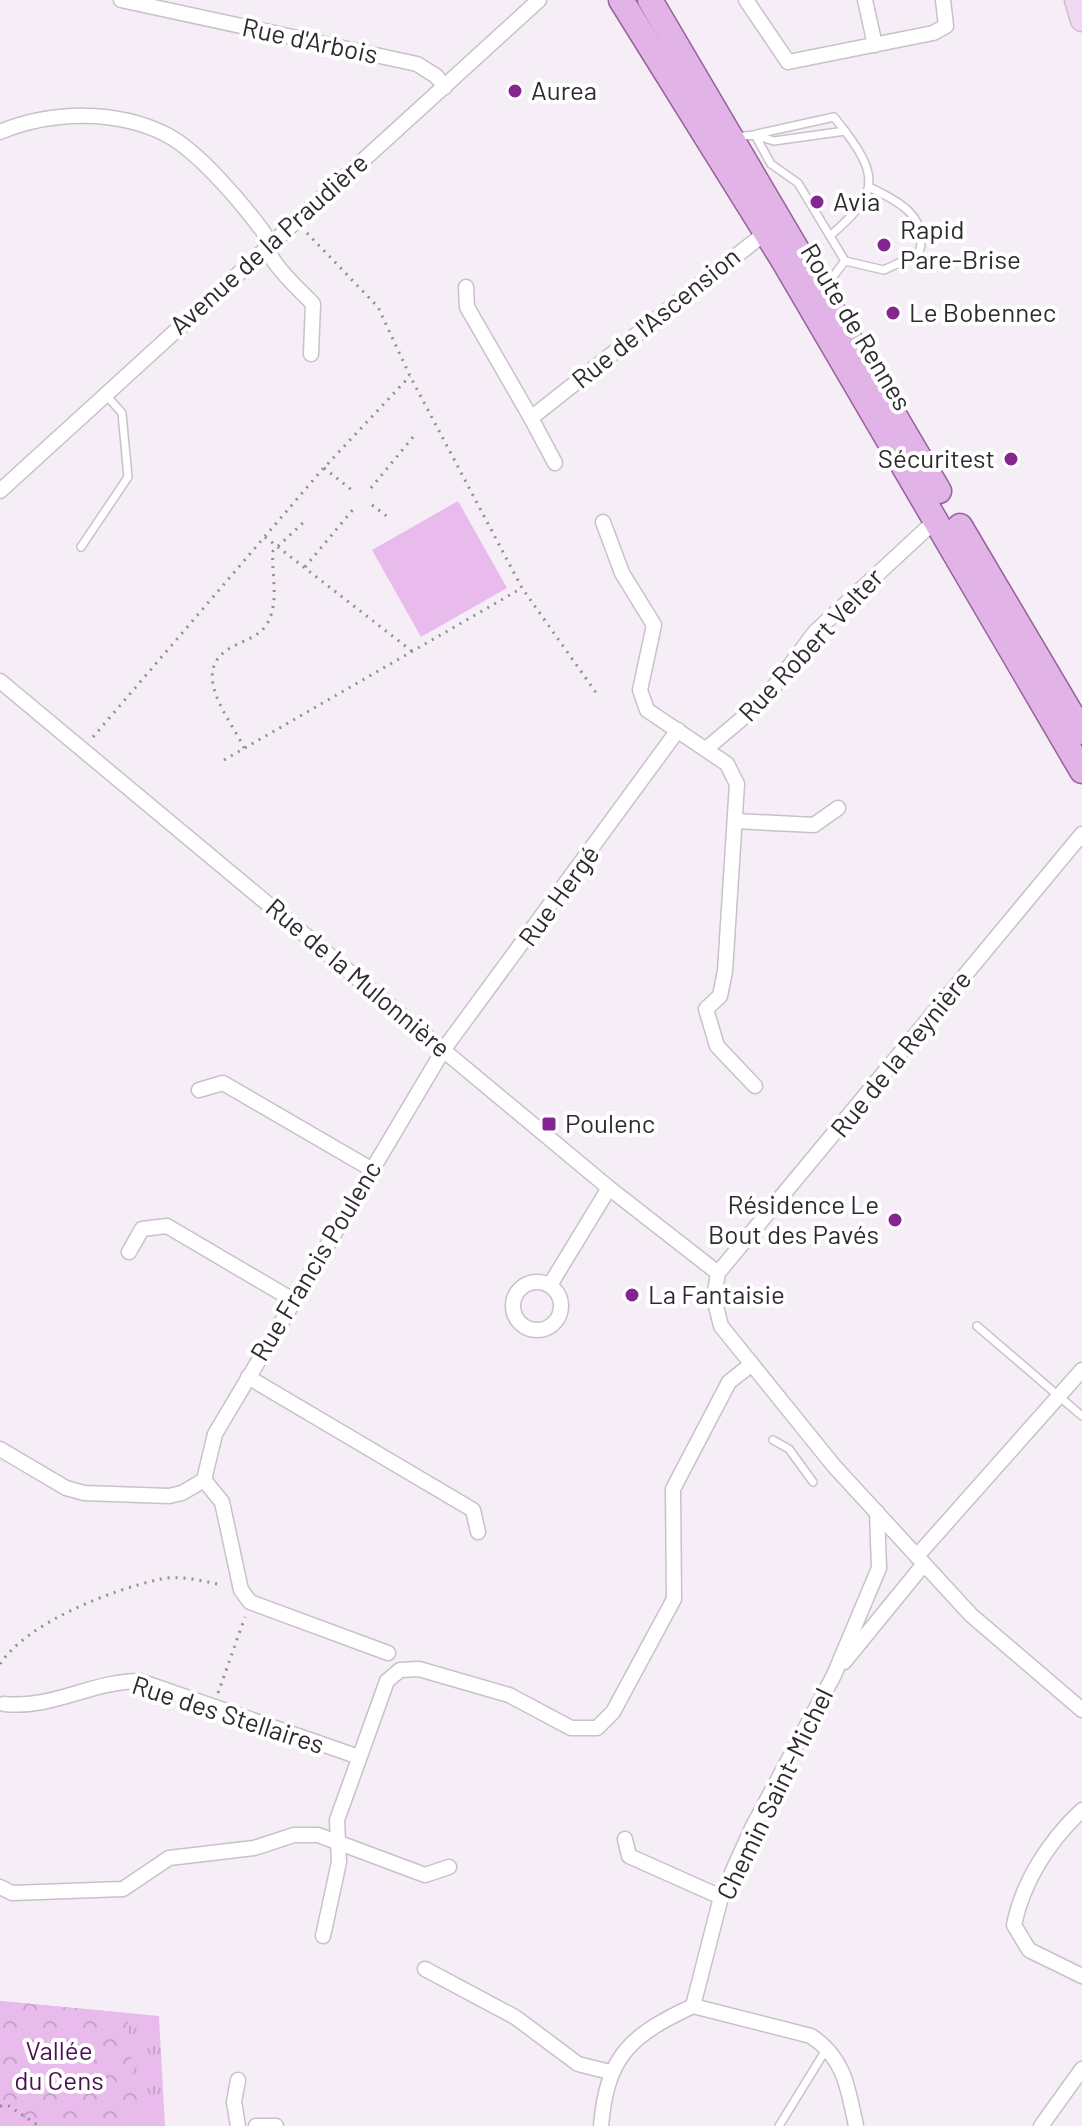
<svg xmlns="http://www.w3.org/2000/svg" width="1082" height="2126" viewBox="0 0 1082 2126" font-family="Barlow,sans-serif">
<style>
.grass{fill:url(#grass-tufts)}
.forest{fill:url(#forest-crowns)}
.garden{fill:#e9bbed}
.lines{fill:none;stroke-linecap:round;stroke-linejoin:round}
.lane-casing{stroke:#c9c1ca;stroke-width:10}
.street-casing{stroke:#c9c1ca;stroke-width:17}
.secondary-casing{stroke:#c9c1ca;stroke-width:25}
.primary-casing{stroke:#97629c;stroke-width:27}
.path{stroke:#938d94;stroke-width:3;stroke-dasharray:2 6;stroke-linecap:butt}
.lane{stroke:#fff;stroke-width:7}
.street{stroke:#fff;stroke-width:14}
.secondary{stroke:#f1d9f3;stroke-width:22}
.primary{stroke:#e2b3e7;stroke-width:24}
.poi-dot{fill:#85258f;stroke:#fff;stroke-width:3}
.labels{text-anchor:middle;stroke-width:8;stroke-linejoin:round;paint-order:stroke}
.street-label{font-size:26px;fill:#2e2b2f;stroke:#fff}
.poi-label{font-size:26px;fill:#2e2b2f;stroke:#fff;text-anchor:start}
.park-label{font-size:26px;fill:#491150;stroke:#fff}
</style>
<defs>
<pattern id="grass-tufts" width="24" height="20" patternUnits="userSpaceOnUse" patternTransform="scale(2)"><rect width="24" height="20" fill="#e9bbed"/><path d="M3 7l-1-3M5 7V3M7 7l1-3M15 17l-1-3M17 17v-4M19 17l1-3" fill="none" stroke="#c8a1cc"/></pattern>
<pattern id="forest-crowns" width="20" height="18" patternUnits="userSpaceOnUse" patternTransform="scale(2)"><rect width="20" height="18" fill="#e9bbed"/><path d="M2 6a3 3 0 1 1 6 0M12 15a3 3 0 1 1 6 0" fill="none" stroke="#c8a1cc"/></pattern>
</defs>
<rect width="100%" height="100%" fill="#f6eef7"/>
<!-- grass -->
<path class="grass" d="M0,2001L159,2016L165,2126H0Z"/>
<!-- forest -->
<path class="forest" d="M0,2001L127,2013L134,2088L145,2126H0Z"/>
<!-- garden -->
<path class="garden" d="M458,501L507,588L421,637L372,550Z"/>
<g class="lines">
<!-- lane casing -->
<g class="lane-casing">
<g id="lane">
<path d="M757,134L834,117L845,131"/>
<path d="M755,135L774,141L845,131C883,181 874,197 830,236"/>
<path d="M734,137L755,135L771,164L798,183L845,261L825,287"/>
<path d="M845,261L884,270L919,253C930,217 898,201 871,188"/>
<path d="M81,547L128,477L122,413L105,394"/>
<path d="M977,1326L1082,1416"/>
<path d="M773,1440L789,1449L813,1482"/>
<path d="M779,2126L827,2048"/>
</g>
</g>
<!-- street casing -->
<g class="street-casing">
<g id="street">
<path d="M121,0L417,64L436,76L445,87"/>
<path d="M746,0L788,62L933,33L946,26L943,0"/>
<path d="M865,0L875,45"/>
<path d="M0,132C51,111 117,109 167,135C198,151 241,202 262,230C269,238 267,249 272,258C282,275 300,290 313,304L311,354"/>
<path d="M466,287L467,307L531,418L769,230"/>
<path d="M531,418L555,463"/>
<path d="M0,491L539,0"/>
<path d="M603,522L622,573L654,625L640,690L647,710L727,764L737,784L725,971L720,996L706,1009L717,1046L755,1086"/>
<path d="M0,681L609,1188L718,1273"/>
<path d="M706,749L764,700L815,632L937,519"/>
<path d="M735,821L814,825L838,808"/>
<path d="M199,1090L223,1083L371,1169"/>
<path d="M129,1252L142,1229L167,1226L293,1300"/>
<path d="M718,1273L714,1298L721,1326L834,1466L971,1615L1082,1710"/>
<path d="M718,1273L1082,834"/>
<circle cx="537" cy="1306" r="24"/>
<path d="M550,1285L609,1188"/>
<path d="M248,1377L473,1510L478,1532"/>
<path d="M0,1449L66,1488L84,1493L169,1496L182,1493L204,1480"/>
<path d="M204,1480L215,1434L444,1049L678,730"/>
<path d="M204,1480L222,1502L241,1590L250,1602L388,1653"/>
<path d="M917,1556L1082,1370"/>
<path d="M844,1662L924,1564"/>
<path d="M4,1704C53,1709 92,1681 140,1681L359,1757"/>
<path d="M1082,1810C1049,1841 1023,1881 1014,1925L1029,1950L1082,1976"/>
<path d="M625,1839L629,1856L721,1897"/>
<path d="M0,1887L12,1893L123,1889L169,1858L254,1848L294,1835H318L425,1875L449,1867"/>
<path d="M323,1936L339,1862L337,1820L387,1681L400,1670L419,1669L509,1695L571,1728H597L613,1712L674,1599L673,1489L729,1382L752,1364"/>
<path d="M425,1969L515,2017L578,2064L610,2072"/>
<path d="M693,2006L721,1897L752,1828L834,1675L879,1568L877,1512"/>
<path d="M693,2006L811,2036C845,2058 848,2089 856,2126"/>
<path d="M238,2080L234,2102L238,2126"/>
<path d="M256,2126H276"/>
<path d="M601,2126C607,2055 631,2035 693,2006"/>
<path d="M1041,2126L1082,2069"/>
</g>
</g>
<!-- secondary casing -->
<g class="secondary-casing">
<path id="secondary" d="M1076,0L1082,20"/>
</g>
<!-- primary casing -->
<g class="primary-casing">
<g id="primary">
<path d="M621,0L783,260L1082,771"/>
<path d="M650,0L939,491"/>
<path d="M960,526L1082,732"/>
</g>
</g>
<!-- path -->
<g class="path">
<path d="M307,233L378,307L410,376L522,588L597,694"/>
<path d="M324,468L353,491"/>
<path d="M371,488L413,437"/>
<path d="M372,505L388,517"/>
<path d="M265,537L413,652"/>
<path d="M305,567L355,507"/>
<path d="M93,737L321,471L410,376"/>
<path d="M244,748C231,719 187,671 232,647C244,640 259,637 267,624C280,601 271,575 273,551L306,520"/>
<path d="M224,760L522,588"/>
<path d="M0,1664C28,1622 111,1590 161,1579C181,1575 202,1581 222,1585"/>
<path d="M218,1693L245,1617"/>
<path d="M0,2106H9L39,2126"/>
</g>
<!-- lane -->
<use href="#lane" class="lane"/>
<!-- street -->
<use href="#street" class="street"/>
<!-- secondary -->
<use href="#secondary" class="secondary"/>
<!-- primary -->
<use href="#primary" class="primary"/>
</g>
<!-- markers -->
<g class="poi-dot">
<circle cx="515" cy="91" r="8"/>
<circle cx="817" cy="202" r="8"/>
<circle cx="884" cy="245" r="8"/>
<circle cx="893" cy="313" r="8"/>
<circle cx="1011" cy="459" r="8"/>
<rect x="541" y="1116" width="16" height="16" rx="4"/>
<circle cx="895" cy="1220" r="8"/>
<circle cx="632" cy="1295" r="8"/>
</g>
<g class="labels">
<!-- street labels -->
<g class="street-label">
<text transform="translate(310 41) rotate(12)" y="9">Rue d'Arbois</text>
<text transform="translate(269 244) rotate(-42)" y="9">Avenue de la Praudière</text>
<text transform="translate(656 318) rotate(-39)" y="9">Rue de l'Ascension</text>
<text transform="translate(856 327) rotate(59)" y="9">Route de Rennes</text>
<text transform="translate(811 645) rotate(-47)" y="9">Rue Robert Velter</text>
<text transform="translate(559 896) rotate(-54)" y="9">Rue Hergé</text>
<text transform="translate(358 978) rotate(40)" y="9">Rue de la Mulonnière</text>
<text transform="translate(901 1054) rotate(-51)" y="9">Rue de la Reynière</text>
<text transform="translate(316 1261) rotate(-59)" y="9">Rue Francis Poulenc</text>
<text transform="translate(228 1715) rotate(18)" y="9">Rue des Stellaires</text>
<text transform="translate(775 1794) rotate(-64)" y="9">Chemin Saint-Michel</text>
</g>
<!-- poi labels -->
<g class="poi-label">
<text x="531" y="100">Aurea</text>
<text x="833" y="211">Avia</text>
<text x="900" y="239">Rapid<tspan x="900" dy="30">Pare-Brise</tspan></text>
<text x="909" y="322">Le Bobennec</text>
<text x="995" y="468" text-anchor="end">Sécuritest</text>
<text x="565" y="1133">Poulenc</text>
<text x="879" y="1214" text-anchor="end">Résidence Le<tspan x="879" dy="30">Bout des Pavés</tspan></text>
<text x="648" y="1304">La Fantaisie</text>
</g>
<!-- park labels -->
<g class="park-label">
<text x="59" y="2060">Vallée<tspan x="59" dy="30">du Cens</tspan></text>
</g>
</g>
</svg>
